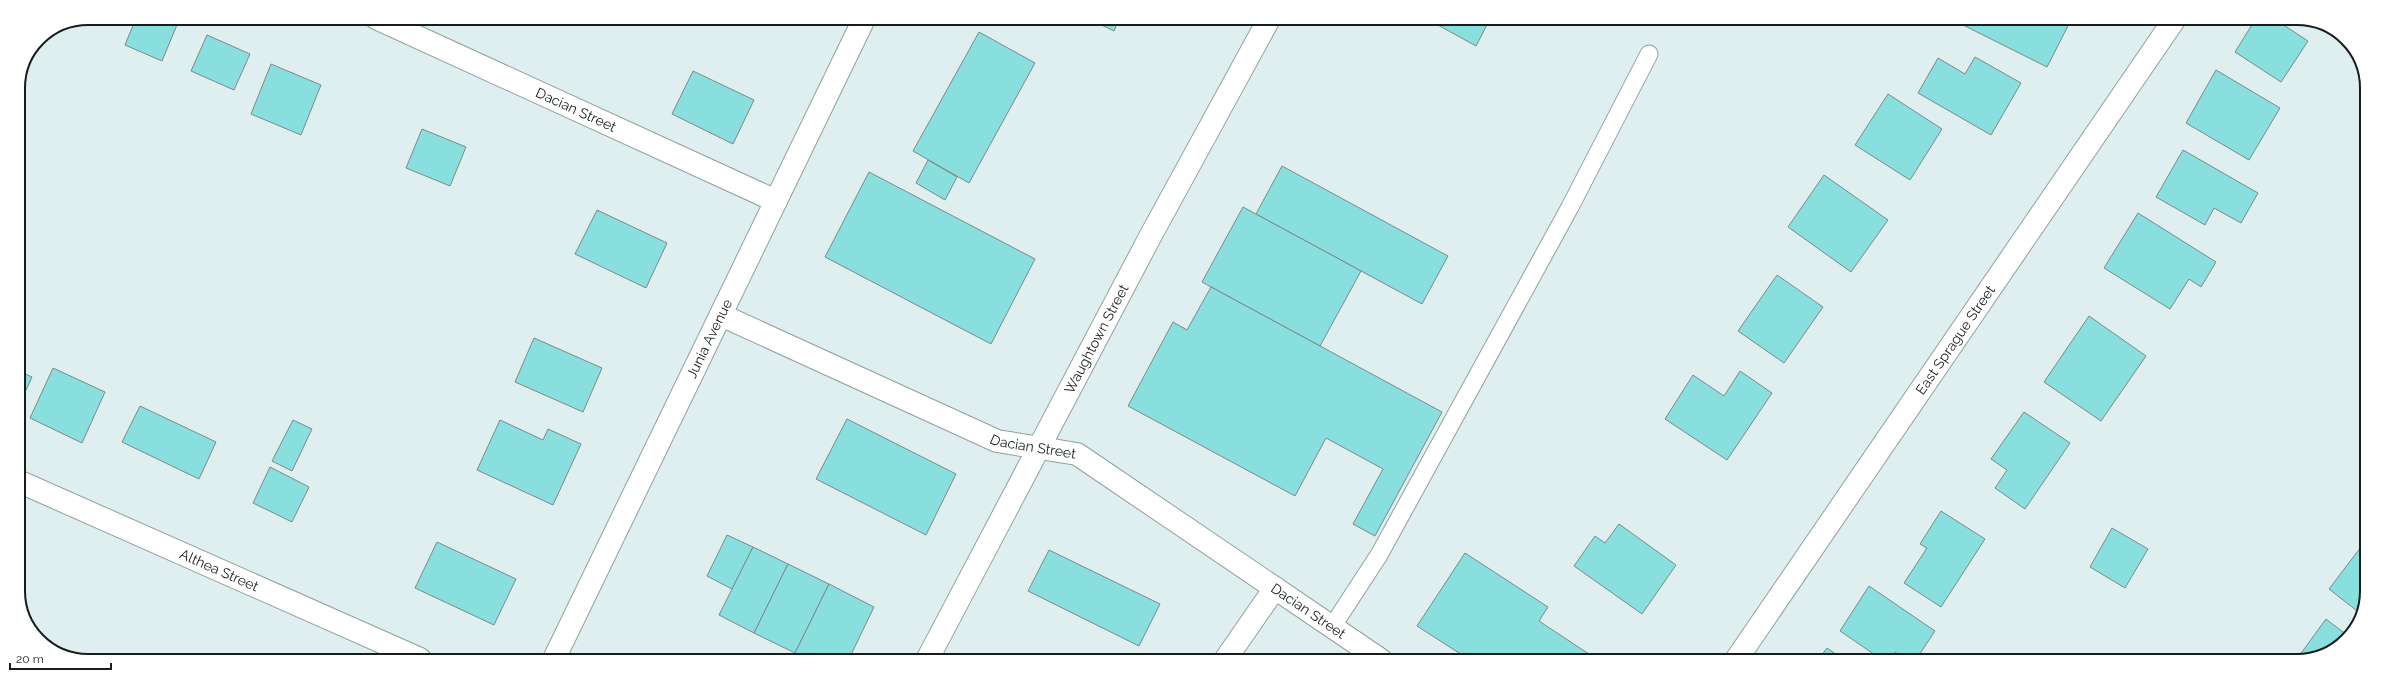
<svg xmlns="http://www.w3.org/2000/svg" width="2385" height="679" viewBox="0 0 2385 679" font-family="Raleway,sans-serif">
<style>
.building{fill:#89dede;stroke:#7c8a8a}
.lines{fill:none;stroke-linecap:round;stroke-linejoin:round}
.service-casing{stroke:#90a0a0;stroke-width:19}
.minor-casing{stroke:#90a0a0;stroke-width:24}
.tertiary-casing{stroke:#90a0a0;stroke-width:24}
.primary-casing{stroke:#90a0a0;stroke-width:24}
.service{stroke:#fff;stroke-width:17}
.minor{stroke:#fff;stroke-width:22}
.tertiary{stroke:#fff;stroke-width:22}
.primary{stroke:#fff;stroke-width:22}
.labels{text-anchor:middle;stroke-width:3;stroke-linejoin:round;paint-order:stroke}
.street-label{font-size:14px;fill:#171d1d;stroke:#fff}
.rim{fill:none;stroke:#171d1d;stroke-width:2}
</style>
<rect width="100%" height="100%" fill="#dfefef"/>
<!-- building -->
<g class="building">
<path d="M136,18H173L179,20L162,61L125,45Z"/>
<path d="M1089,19H1119L1114,31Z"/>
<path d="M1427,19H1490L1476,46Z"/>
<path d="M1953,20H2071L2047,67Z"/>
<path d="M2255,20H2276L2308,41L2281,82L2235,52Z"/>
<path d="M979,32L1035,63L969,183L913,151Z"/>
<path d="M207,35L250,54L234,90L191,71Z"/>
<path d="M1975,57L2021,83L1991,135L1918,93L1938,58L1965,74Z"/>
<path d="M271,64L321,85L301,135L251,114Z"/>
<path d="M2216,70L2280,108L2249,160L2186,123Z"/>
<path d="M693,71L754,100L733,144L672,114Z"/>
<path d="M1888,94L1942,129L1910,180L1855,145Z"/>
<path d="M422,129L466,147L450,186L406,168Z"/>
<path d="M2183,150L2258,193L2241,223L2214,208L2205,225L2156,197Z"/>
<path d="M928,160L957,177L945,200L916,183Z"/>
<path d="M1282,166L1448,256L1422,304L1256,214Z"/>
<path d="M869,172L1035,259L991,344L825,257Z"/>
<path d="M1824,175L1888,220L1851,272L1788,227Z"/>
<path d="M1243,207L1361,271L1320,346L1202,282Z"/>
<path d="M597,210L667,243L646,288L575,254Z"/>
<path d="M2138,213L2216,262L2201,287L2189,279L2170,309L2104,268Z"/>
<path d="M1777,275L1823,307L1784,363L1738,331Z"/>
<path d="M1211,287L1442,412L1375,536L1353,524L1383,469L1326,438L1295,496L1128,406L1173,322L1187,330Z"/>
<path d="M2089,316L2146,356L2101,421L2044,382Z"/>
<path d="M534,338L602,368L583,412L515,382Z"/>
<path d="M53,368L105,392L82,443L30,418Z"/>
<path d="M18,371L32,377L18,408Z"/>
<path d="M1740,371L1772,393L1727,460L1665,419L1693,375L1724,396Z"/>
<path d="M140,406L216,442L199,479L122,442Z"/>
<path d="M2024,412L2070,443L2025,509L1995,488L2007,470L1991,459Z"/>
<path d="M847,419L956,474L926,535L816,479Z"/>
<path d="M293,420L312,429L292,471L272,461Z"/>
<path d="M500,420L543,440L548,429L581,444L553,505L477,470Z"/>
<path d="M270,467L309,487L292,522L253,503Z"/>
<path d="M1941,511L1985,539L1941,607L1904,583L1927,548L1920,544Z"/>
<path d="M1619,524L1676,565L1642,614L1574,566L1595,536L1605,543Z"/>
<path d="M2112,528L2148,549L2125,588L2090,567Z"/>
<path d="M727,535L753,547L732,589L707,576Z"/>
<path d="M437,542L516,579L494,625L415,588Z"/>
<path d="M753,547L788,564L754,633L719,615Z"/>
<path d="M2361,547L2365,550V609L2361,614L2329,589Z"/>
<path d="M1049,550L1160,604L1139,646L1028,591Z"/>
<path d="M1465,553L1548,607L1539,621L1598,660H1470L1417,626Z"/>
<path d="M788,564L829,584L795,653L754,633Z"/>
<path d="M829,584L874,607L849,659H809L795,653Z"/>
<path d="M1869,586L1935,631L1915,661H1908L1895,652L1889,661H1884L1840,631Z"/>
<path d="M2326,619L2347,635L2340,646L2303,659L2299,656Z"/>
<path d="M1827,648L1846,661L1818,660Z"/>
</g>
<g class="lines">
<!-- service casing -->
<g class="service-casing">
<path id="service" d="M1332,627L1379,555L1570,207L1649,54"/>
</g>
<!-- minor casing -->
<g class="minor-casing">
<g id="minor">
<path id="s1" d="M376,18L776,201"/>
<path id="s2" d="M721,315L997,441L1077,454L1381,660"/>
<path id="s3" d="M18,481L420,659"/>
<path id="s4" d="M554,659L864,19"/>
<path d="M1225,660L1275,588"/>
</g>
</g>
<!-- tertiary casing -->
<g class="tertiary-casing">
<g id="tertiary">
<path id="s5" d="M1736,660L2174,20"/>
</g>
</g>
<!-- primary casing -->
<g class="primary-casing">
<g id="primary">
<path id="s6" d="M927,660L1151,235L1269,19"/>
</g>
</g>
<!-- service -->
<use href="#service" class="service"/>
<!-- minor -->
<use href="#minor" class="minor"/>
<!-- tertiary -->
<use href="#tertiary" class="tertiary"/>
<!-- primary -->
<use href="#primary" class="primary"/>
</g>
<g class="labels">
<!-- street labels -->
<g class="street-label">
<text dy="5" stroke="none"><textPath href="#s1" startOffset="220">Dacian Street</textPath></text>
<text dy="5" stroke="none"><textPath href="#s4" startOffset="356">Junia Avenue</textPath></text>
<text dy="5" stroke="none"><textPath href="#s6" startOffset="363">Waughtown Street</textPath></text>
<text dy="5" stroke="none"><textPath href="#s5" startOffset="388">East Sprague Street</textPath></text>
<text dy="5" stroke="none"><textPath href="#s2" startOffset="340">Dacian Street</textPath></text>
<text dy="5" stroke="none"><textPath href="#s3" startOffset="220">Althea Street</textPath></text>
<text dy="5" stroke="none"><textPath href="#s2" startOffset="664">Dacian Street</textPath></text>
</g>
</g>
<!-- crop -->
<path d="M0 0H2385V679H0ZM88 25H2297A63 63 0 0 1 2360 88V591A63 63 0 0 1 2297 654H88A63 63 0 0 1 25 591V88A63 63 0 0 1 88 25Z" fill="#fff" fill-rule="evenodd"/>
<path class="rim" d="M88 25H2297A63 63 0 0 1 2360 88V591A63 63 0 0 1 2297 654H88A63 63 0 0 1 25 591V88A63 63 0 0 1 88 25Z"/>
<!-- scale -->
<path d="M10 663v6h101v-6" fill="none" stroke="#171d1d" stroke-width="2"/>
<text x="16" y="663" font-size="12" fill="#171d1d" stroke="#ffffff" stroke-width="3" paint-order="stroke">20 m</text>
</svg>
